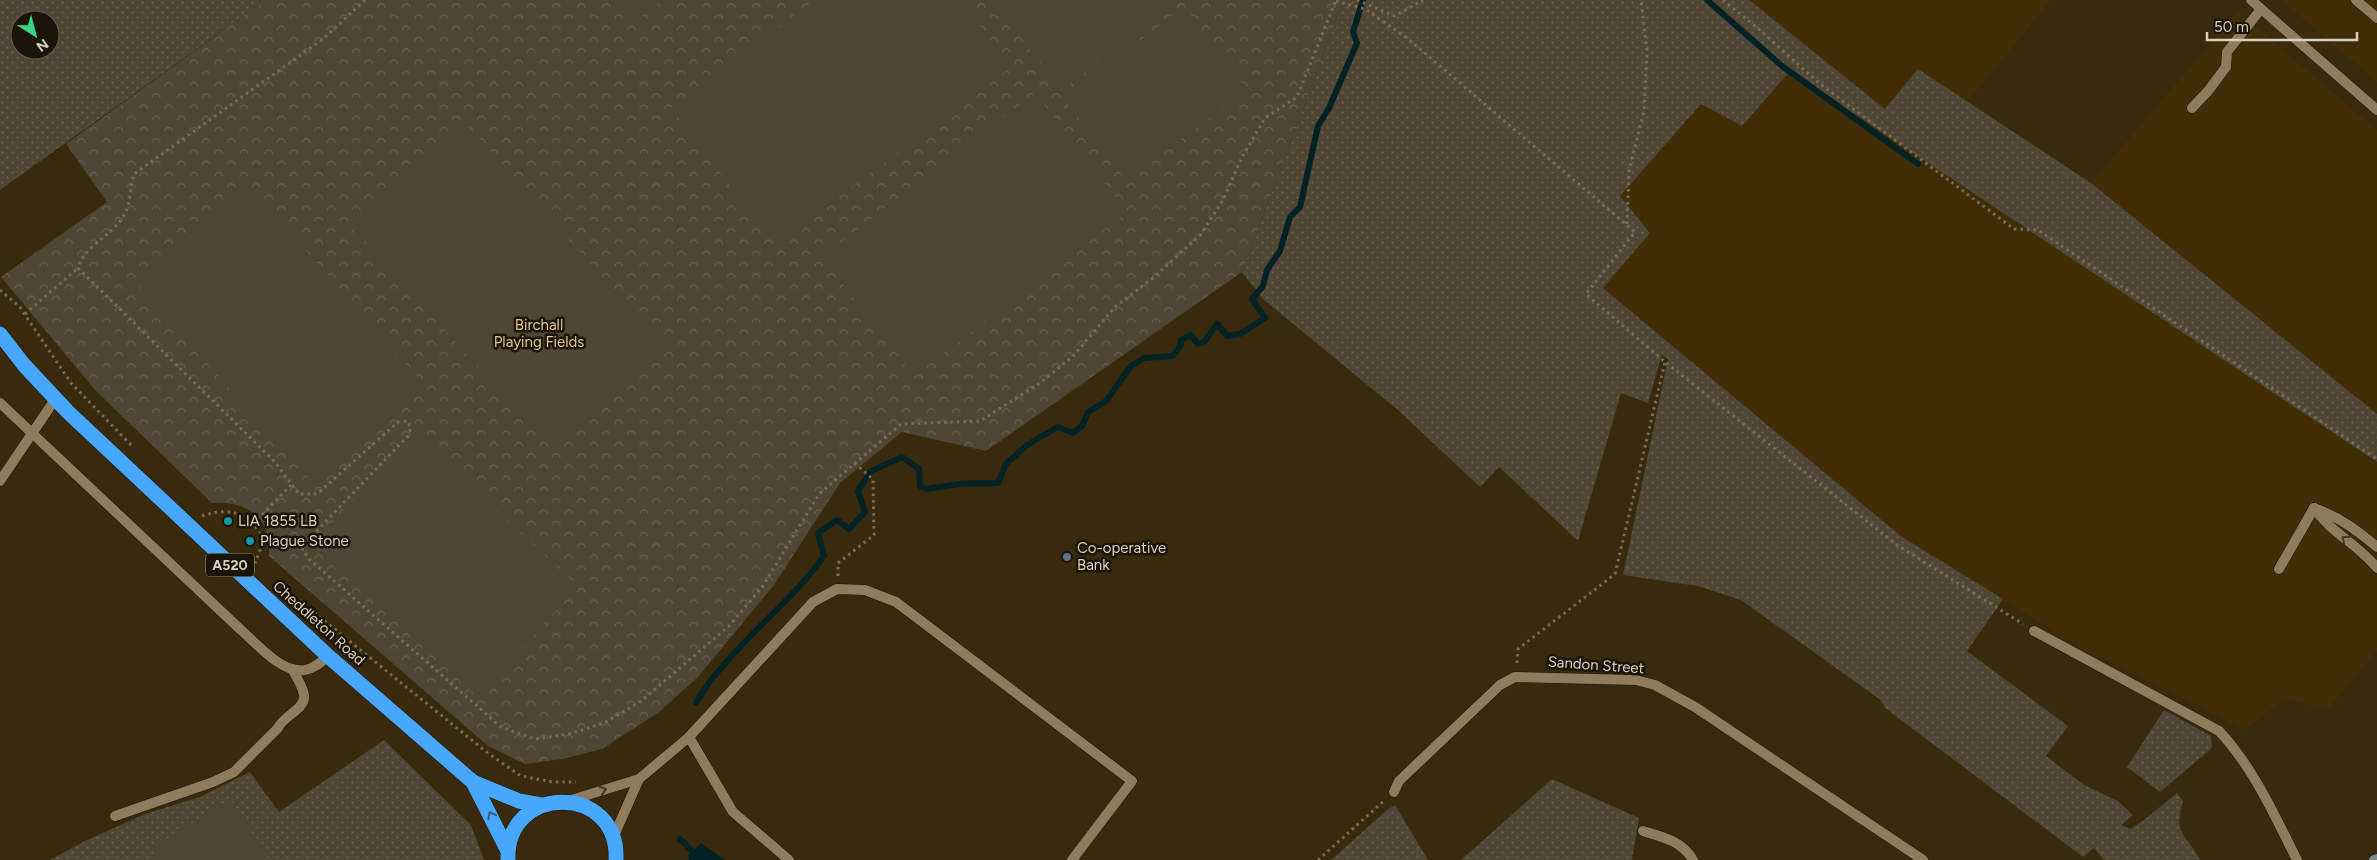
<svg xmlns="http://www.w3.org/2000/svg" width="2377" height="860" viewBox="0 0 2377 860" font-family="Figtree,sans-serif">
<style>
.built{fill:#412e08}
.grass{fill:url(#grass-dots);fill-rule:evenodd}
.park{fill:url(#park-crowns)}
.pitch{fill:#504636}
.water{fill:#042224}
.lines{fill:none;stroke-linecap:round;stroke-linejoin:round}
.stream{stroke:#042224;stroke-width:6}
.lane-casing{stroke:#201200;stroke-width:11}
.street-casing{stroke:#201200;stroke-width:11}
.secondary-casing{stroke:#201200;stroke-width:11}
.highway-casing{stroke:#201200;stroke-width:16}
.path{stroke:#7a6d55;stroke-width:3;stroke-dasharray:2.5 4;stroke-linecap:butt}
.lane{stroke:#8e7c5d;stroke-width:10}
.street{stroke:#8e7c5d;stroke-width:10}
.secondary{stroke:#79898c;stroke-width:10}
.highway{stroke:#47a8fb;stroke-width:15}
.oneway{stroke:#433826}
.oneway2{stroke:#315e82}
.culture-dot{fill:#0f9aa8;stroke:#1b1408;stroke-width:2}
.service-dot{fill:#5c6f8a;stroke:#1b1408;stroke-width:2}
.labels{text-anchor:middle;stroke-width:5;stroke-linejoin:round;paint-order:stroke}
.shield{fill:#1b1408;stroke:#a19889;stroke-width:1}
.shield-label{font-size:14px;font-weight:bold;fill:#dad0c0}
.park-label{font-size:15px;fill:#e3c693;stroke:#1b1408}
.poi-label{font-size:15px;fill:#dad0c0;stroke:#1b1408;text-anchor:start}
.street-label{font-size:15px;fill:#dad0c0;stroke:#1b1408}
</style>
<defs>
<pattern id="grass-dots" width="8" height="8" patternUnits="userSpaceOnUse" patternTransform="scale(1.25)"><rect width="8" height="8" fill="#504636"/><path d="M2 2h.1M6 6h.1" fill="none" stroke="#696051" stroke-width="1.8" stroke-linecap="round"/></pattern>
<pattern id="park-crowns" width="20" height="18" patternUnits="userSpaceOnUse" patternTransform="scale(1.25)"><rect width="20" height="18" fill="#504636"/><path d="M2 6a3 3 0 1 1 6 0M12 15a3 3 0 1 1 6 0" fill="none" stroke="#696051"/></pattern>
</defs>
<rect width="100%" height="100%" fill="#392a0d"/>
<!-- built -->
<g class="built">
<path d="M1749,0H2051L1967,103L1918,69L1885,109Z"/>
<path d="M2281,0H2377V82Z"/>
<path d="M2238,11L2377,130V414L2091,183Z"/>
<path d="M1790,70L2377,463V651L2327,710L2285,699L2245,730L2076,645L1902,537L1603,288L1650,233L1619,196L1701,104L1742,126Z"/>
</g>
<!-- grass -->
<g class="grass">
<path d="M0,0H265L0,190ZM20,20H50V50H20Z"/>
<path d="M1344,0H1749L1885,109L1918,69L2091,183L2377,414V462L1790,71L1742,126L1701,104L1620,196L1650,233L1603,288L1902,537L2003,599L1967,651L2068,726L2046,756L2084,785L2118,801L2133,815L2121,825L2130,829L2144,820L2177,793L2183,801C2173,837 2186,832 2200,860H2104L2094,848L2083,857L1885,708L1882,701L1741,600L1698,586L1623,575L1668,359L1662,354L1648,403L1621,393L1578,541L1499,467L1480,487L1399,411L1263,299L1242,272Z"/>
<path d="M2164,710L2211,736L2212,748L2160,792L2127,767Z"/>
<path d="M384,740L471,825L484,860H50L85,841L145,814L200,797L250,772L279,812Z"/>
<path d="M1552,779L1639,818L1632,860H1461Z"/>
<path d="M1395,805L1428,860H1331L1387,810Z"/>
</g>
<!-- park -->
<path class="park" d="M265,0H1344L1242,272L986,451L902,432L840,483L774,585L698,677L659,712L602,749L562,759L525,764L488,746L269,556C271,518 249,501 212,503L96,391L1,277L107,202L66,144Z"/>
<!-- pitch -->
<g class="pitch">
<path d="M621,0H663L637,20Z"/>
<path d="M815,0H960L1011,67L775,245L671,108Z"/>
<path d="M1009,0H1179L1062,90L998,8Z"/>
<path d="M1184,7L1247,89L1127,181L1064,99Z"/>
<path d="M1035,93L1127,212L914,376L822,257Z"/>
<path d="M466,124L665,348L552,449L352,226Z"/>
<path d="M247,183L426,387L315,485L135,281Z"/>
<path d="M414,435L578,586L477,696L312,544Z"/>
<path d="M230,799L269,860H158L151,849Z"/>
</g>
<!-- water -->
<path class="water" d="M701,843L725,860H689L688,855Z"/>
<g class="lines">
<!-- stream -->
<g class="stream">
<path d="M1707,0L1782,66L1918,164"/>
<path d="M696,703C705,686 717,672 730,658C761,623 797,594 824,556L818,533L837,520L849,529L865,512L858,491L871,471L902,457L919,469L920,486L927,489L958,484L998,483L1006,464L1027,445L1058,427L1073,433L1082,426L1088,412L1106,401L1131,366L1144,358L1173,356L1181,345V340L1191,335L1198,344L1204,342L1217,324L1227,336L1240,334L1265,318L1252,299L1263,286L1267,270L1280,251L1290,217L1300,207L1318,126L1329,108L1357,43L1353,32L1363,0"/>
<path d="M680,839L692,851L711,860"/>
</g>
<!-- lane casing -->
<g class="lane-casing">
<g id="lane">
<path d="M2251,0L2377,110"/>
<path d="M2356,0L2377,18"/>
<path d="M2192,108L2208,91L2226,67L2227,52L2261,9"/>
<path d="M2314,508C2331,533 2359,545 2377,568"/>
<path d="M2314,508C2339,517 2357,530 2377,547"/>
<path d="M2279,569L2314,508"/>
<path d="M2034,631L2219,731C2253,767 2275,816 2297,860"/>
<path d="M689,737L813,602L837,589L865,590L896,602L1132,781L1072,860"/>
<path d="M568,801L639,779L689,737L733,812L789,860"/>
<path d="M613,838L639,779"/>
</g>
</g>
<!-- street casing -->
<g class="street-casing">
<g id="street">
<path d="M0,403L241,630C257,644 282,674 305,670C315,668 321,662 328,656"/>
<path d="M0,481L56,398"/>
<path d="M1394,792L1399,781L1500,685L1515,677L1636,680L1655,685L1695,707L1923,860"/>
<path d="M115,816L213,782L234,772L278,728C283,716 306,709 304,695C303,687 296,676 292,669"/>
<path d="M1643,831C1663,837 1682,841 1693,860"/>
</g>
</g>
<!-- secondary casing -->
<g class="secondary-casing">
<path id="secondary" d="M2374,860L2377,859"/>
</g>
<!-- highway casing -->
<g class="highway-casing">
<g id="highway">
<path d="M0,334L24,365L68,412L328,656L473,782L519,801L541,805"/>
<path d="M473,782L507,849"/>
<path d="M508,860C505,783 620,783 616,860"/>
</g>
</g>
<!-- path -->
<g class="path">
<path d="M365,0L323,39L134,174C129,188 132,202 124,215C113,236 85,244 78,268L274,461L299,494H317L398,422L407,421L411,428L408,436L301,547L309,559L501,727L535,739L569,734L604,723L640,702L729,626L763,586L819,494L901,424L980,421L1040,383L1073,356L1116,306L1153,278L1201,234L1223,200L1241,159L1265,118L1297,97L1336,0"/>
<path d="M1357,0L1395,16L1423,0"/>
<path d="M1723,0L1761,31L1820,84L2014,229L2038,230L2377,459"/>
<path d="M1336,1L1365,9L1407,38L1635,232L1586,294L1665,362L1897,545L2023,624"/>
<path d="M1627,224L1629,171L1644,111L1647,51L1641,0"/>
<path d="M0,290L19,306L71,383L133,447"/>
<path d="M25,314L78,268"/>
<path d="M202,516C229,506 251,513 264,540L255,563"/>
<path d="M253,524L291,485"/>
<path d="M838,576V563L874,535L873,479L854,463"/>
<path d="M284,588L489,754L521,776L553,782H576"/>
<path d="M1517,663L1518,649L1615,574L1665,362"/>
<path d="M1318,860L1385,800"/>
</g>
<!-- lane -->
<use href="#lane" class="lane"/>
<!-- street -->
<use href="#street" class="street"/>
<!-- secondary -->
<use href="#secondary" class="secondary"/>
<!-- highway -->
<use href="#highway" class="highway"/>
</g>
<!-- one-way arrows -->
<defs><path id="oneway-chevron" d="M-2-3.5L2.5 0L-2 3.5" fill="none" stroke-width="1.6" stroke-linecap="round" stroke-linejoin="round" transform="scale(1.25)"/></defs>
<g class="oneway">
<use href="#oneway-chevron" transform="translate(2345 539) rotate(-143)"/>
<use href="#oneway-chevron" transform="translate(603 790) rotate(-18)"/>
</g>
<use class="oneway2" href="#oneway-chevron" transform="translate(491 815) rotate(-118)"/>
<!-- markers -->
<g class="culture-dot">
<circle cx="228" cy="521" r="5"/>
<circle cx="250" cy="541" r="5"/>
</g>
<circle class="service-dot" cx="1067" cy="557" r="5"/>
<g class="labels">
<!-- shield labels -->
<rect class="shield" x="206" y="553.5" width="48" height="23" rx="4"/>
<g class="shield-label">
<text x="230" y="570">A520</text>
</g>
<!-- park labels -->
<g class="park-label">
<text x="539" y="330">Birchall<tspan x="539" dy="17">Playing Fields</tspan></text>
</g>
<!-- poi labels -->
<g class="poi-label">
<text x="238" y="526">LIA 1855 LB</text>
<text x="260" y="546">Plague Stone</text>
<text x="1077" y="553">Co-operative<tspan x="1077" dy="17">Bank</tspan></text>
</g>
<!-- street labels -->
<g class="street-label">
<text transform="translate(319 623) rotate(42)" y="5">Cheddleton Road</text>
<text transform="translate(1596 665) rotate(4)" y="5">Sandon Street</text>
</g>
</g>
<!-- north arrow -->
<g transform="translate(35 35) rotate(144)"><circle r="24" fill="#1b1408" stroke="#675f52"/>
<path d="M0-4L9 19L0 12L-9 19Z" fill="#35d881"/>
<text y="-8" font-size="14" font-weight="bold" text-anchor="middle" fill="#dad0c0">N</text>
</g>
<!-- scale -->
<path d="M2207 32v8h150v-8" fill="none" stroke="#dad0c0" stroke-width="2.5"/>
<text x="2214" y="32" font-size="15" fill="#dad0c0" stroke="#1b1408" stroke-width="4" paint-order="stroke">50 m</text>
</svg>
